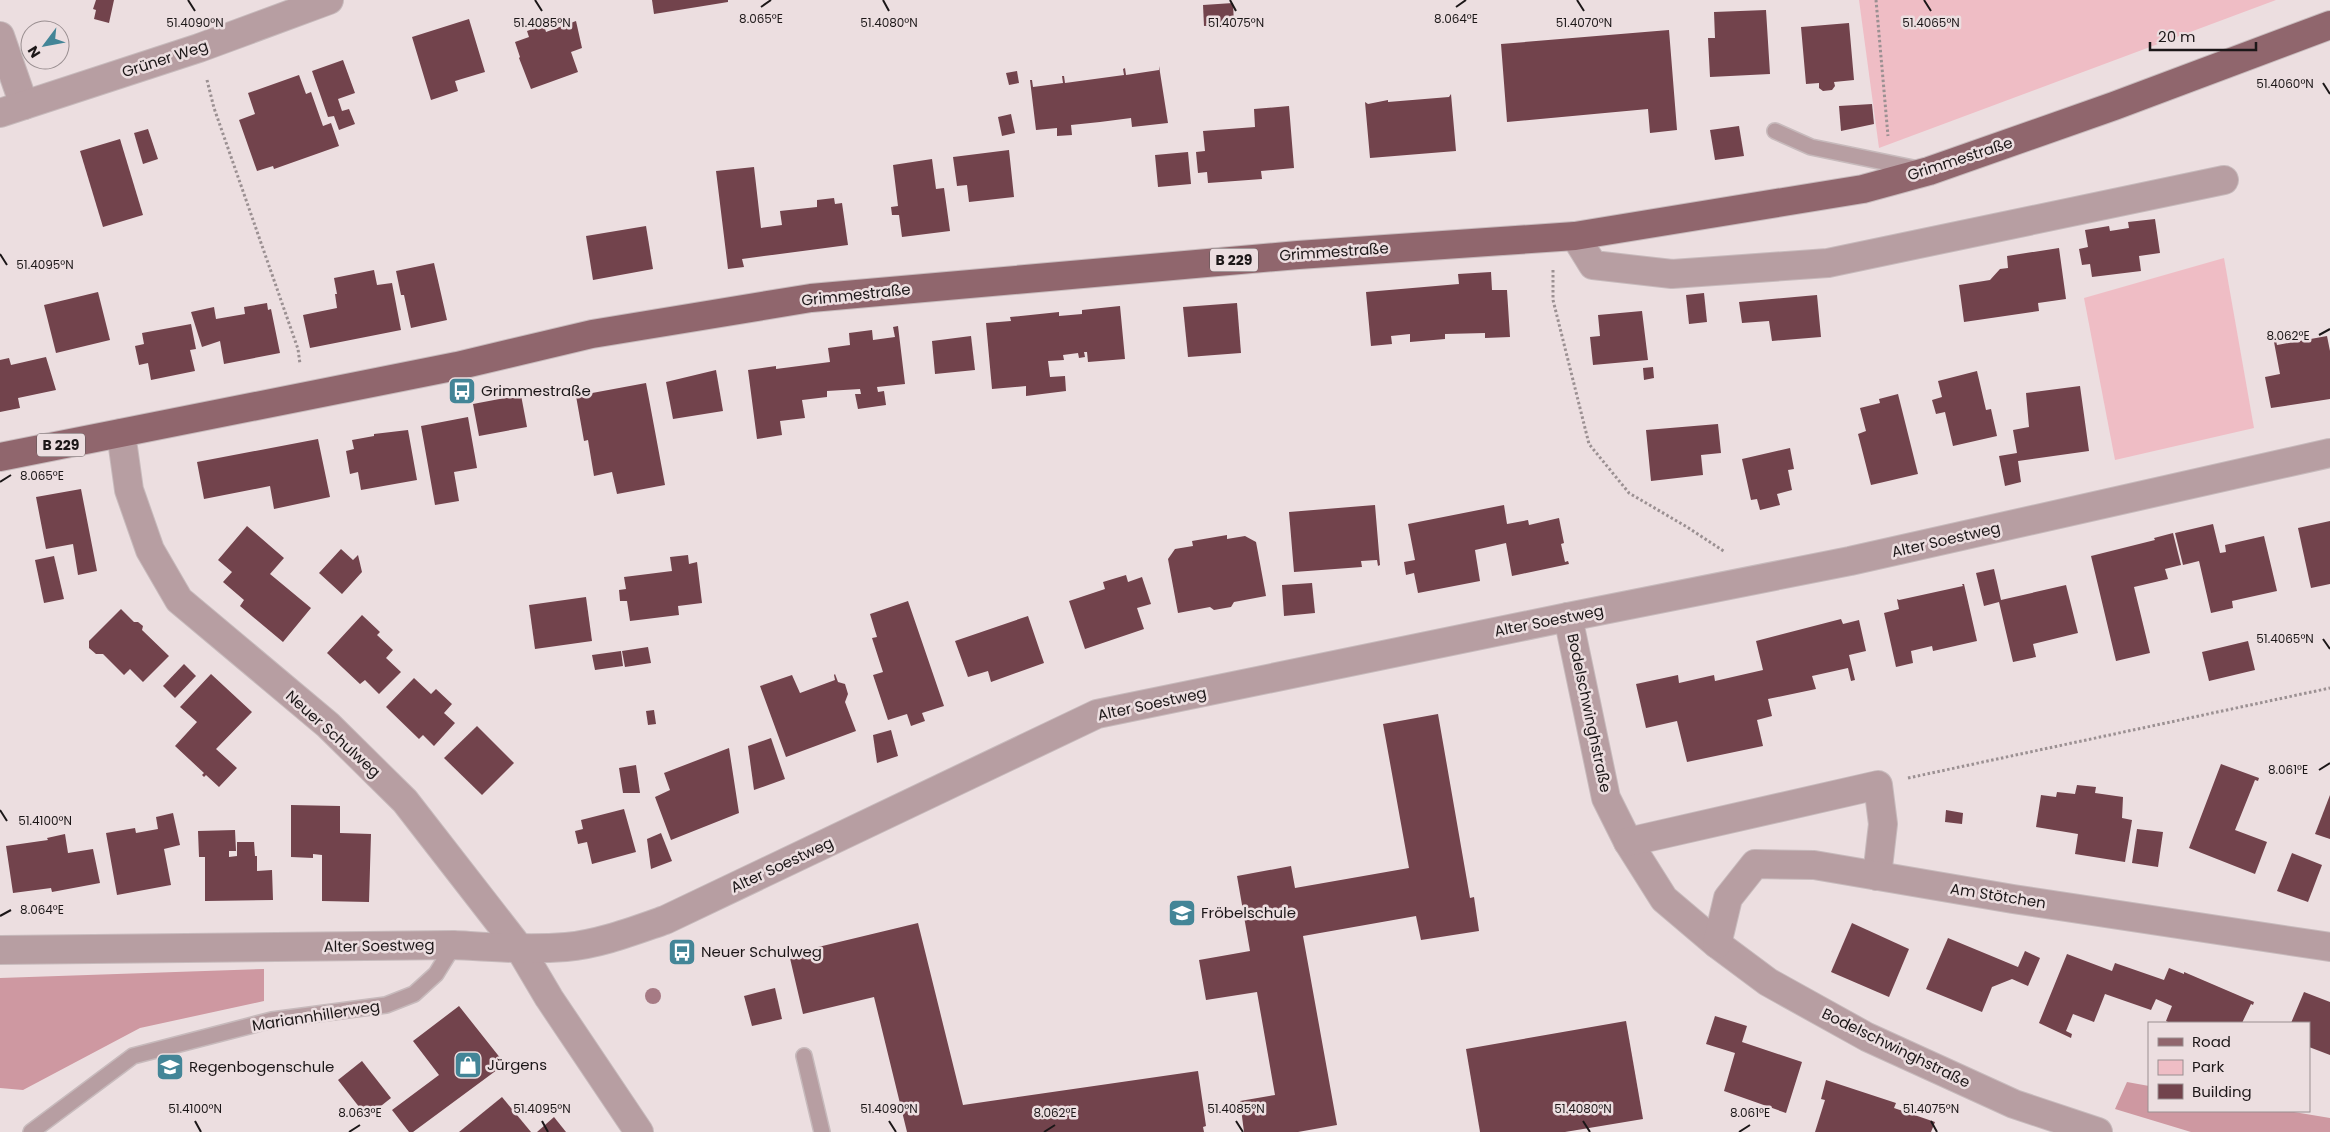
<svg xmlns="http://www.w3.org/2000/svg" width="2330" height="1132" viewBox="0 0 2330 1132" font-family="Poppins,sans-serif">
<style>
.green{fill:#efbdc5}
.forest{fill:#ce98a1}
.building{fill:#72434c}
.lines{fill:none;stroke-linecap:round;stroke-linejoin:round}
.lane-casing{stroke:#c7babc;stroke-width:18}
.street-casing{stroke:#c7babc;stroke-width:30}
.primary-casing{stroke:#c7babc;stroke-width:30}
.path{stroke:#9b9092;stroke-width:3;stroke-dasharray:2.5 2.5;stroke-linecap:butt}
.lane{stroke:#b79ea2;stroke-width:15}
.street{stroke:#b79ea2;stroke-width:28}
.primary{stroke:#90666d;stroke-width:28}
.tree{fill:#a67a84}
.ticks{fill:none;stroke:#1c1718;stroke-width:2}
.labels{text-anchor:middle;stroke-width:5;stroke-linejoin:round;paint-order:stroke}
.shield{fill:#ecdee0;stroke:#5a5354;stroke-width:1}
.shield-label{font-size:14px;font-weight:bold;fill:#1c1718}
.street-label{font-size:15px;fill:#1c1718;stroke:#ecdee0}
.poi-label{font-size:15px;fill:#1c1718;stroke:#ecdee0;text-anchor:start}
.ticks-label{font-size:12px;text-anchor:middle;fill:#1c1718;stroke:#ecdee0;stroke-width:5;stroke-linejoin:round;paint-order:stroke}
</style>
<rect width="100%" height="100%" fill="#ecdee0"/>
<!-- green -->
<g class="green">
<path d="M1859,0H2276L1879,148Z"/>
<path d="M2224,258L2254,428L2115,460L2084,298Z"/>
</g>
<!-- forest -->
<g class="forest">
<path d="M264,969V1001L140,1028L23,1090L0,1088V978Z"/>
<path d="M2127,1082L2149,1086V1111H2288L2330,1118V1132H2191L2115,1109Z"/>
</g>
<!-- building -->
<g class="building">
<path d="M96,0H114L109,23L94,19L96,10L93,9Z"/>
<path d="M652,0H728V2L654,14Z"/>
<path d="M1233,3L1234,25L1204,26L1203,5Z"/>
<path d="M1766,10L1770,74L1710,77L1708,38H1715L1714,12Z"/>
<path d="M469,19L485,72L455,81L458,91L431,100L412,37Z"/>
<path d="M576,21L582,48L571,52L578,72L531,89L519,58L520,57L515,42L529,37L527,31L544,25L546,32Z"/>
<path d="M1849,23L1854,80L1834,82L1835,86L1832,90L1823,91L1819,88V83L1806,84L1801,27Z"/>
<path d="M1669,30L1677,130L1650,133L1648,109L1507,122L1501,44Z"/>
<path d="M343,60L355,93L338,99L342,111L349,109L355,124L339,130L334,116L328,117L312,71Z"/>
<path d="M1159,66L1168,123L1132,127L1131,118L1100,122L1071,125L1072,135L1057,136V128L1036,130L1030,80H1032L1033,87L1063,83L1062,76H1064L1065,83L1124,75L1123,69L1125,68L1126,75L1159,70Z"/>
<path d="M1017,71L1019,83L1009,85L1006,73Z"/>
<path d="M299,75L306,94L311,92L323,126L331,123L339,146L274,169L273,166L257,171L239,120L255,114L248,93Z"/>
<path d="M1451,94L1456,151L1370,158L1365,102L1368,104L1388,100V102L1449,97Z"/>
<path d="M1872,104L1874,124L1841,131L1839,106Z"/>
<path d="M1289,106L1294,168L1261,171L1262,179L1208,183L1207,172L1198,173L1196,152L1205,151L1203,131L1255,127L1254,109Z"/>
<path d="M1011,114L1015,133L1002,136L998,117Z"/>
<path d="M1739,126L1744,156L1715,160L1710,130Z"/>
<path d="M148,129L158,159L143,164L134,133Z"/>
<path d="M120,139L143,215L103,227L80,151Z"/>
<path d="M1009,150L1014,197L969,202L967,185L957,186L953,157Z"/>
<path d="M1188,152L1191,184L1158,187L1155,155Z"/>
<path d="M932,159L936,189L944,188L950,231L902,237L899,215H892L891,207L898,206L893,165Z"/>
<path d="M754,167L761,228L782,225L780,211L817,207V200L834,198L835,204L842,203L848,245L742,259L744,267L728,269L716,171Z"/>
<path d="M2155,219L2160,253L2139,256L2141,271L2092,277L2090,264L2082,265L2079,249L2088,247L2085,230L2109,226L2110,231L2129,228L2128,222Z"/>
<path d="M646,226L653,269L593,280L586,236Z"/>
<path d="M2059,248L2066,299L2038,303L2039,311L1964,322L1959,285L1990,280L2000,269L2008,268L2007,256Z"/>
<path d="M434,263L447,320L411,328L404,295H401L396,271Z"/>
<path d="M374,270L377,285L392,283L401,330L310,348L303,315L337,308L335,294H337L334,278Z"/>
<path d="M1491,272L1492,290H1507L1510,337L1485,338V333L1445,334V339L1410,342V334L1391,336L1392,344L1371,346L1366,292L1459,284L1458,274Z"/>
<path d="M98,292L110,340L56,353L44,305Z"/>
<path d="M1704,293L1707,322L1689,324L1686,295Z"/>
<path d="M1817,295L1821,337L1772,341L1769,321L1742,323L1739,302Z"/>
<path d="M267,303L268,310L271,309L280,353L224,364L220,341L202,347L191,312L214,307L216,319L245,314L244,307Z"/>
<path d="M1237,303L1241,353L1188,357L1183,307Z"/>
<path d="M1120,306L1125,359L1088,362L1087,352H1084L1085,357L1079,358L1078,353L1063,355L1064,360L1048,361L1050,377L1065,376L1066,391L1026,396V386L992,389L986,323L1011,321L1010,317L1059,312V316L1082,314V310Z"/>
<path d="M1642,311L1648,360L1593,365L1590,337L1600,336L1598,315Z"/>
<path d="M191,324L196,349L190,350L195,371L151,380L148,363L139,365L135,346L144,344L142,333Z"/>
<path d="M898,326L905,384L877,387L878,392L884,391L886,405L858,409L855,394H861L860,389L827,391V397L802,400L805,418L780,421L782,435L757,439L748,370L776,366V369L830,362L828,348L850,345L849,333L872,330L873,340L895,337L893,327Z"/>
<path d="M971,336L975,370L935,374L932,341Z"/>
<path d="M2327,336L2330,351V399L2271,408L2265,377L2280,374L2274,342L2276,341L2277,345Z"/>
<path d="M46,357L56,390L18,398L20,408L0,412V360L9,358L11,365Z"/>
<path d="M1653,367L1654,378L1644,380L1643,368Z"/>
<path d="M716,370L723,411L673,419L666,382Z"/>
<path d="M1977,371L1986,410L1991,409L1997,436L1953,446L1945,412L1936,414L1932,400L1942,397L1938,381Z"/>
<path d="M646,383L665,485L617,494L612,472L594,476L588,440L584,441L576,396Z"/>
<path d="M2080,386L2089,451L2018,461L2021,482L2005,486L1999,456L2017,453L2013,430L2029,427L2026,393Z"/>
<path d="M1898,394L1918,474L1871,485L1858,434L1866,431L1860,408L1880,403L1879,399Z"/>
<path d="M521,395L527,427L479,436L473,404Z"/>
<path d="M468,417L477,468L454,472L459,501L435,505L421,426Z"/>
<path d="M1718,424L1721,453L1701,455L1703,475L1651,481L1646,430Z"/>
<path d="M408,430L417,480L361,490L358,472L350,474L346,451L354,449L352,440L374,436V434Z"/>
<path d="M318,439L330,497L274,509L270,486L204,499L197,462Z"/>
<path d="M1790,448L1794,469L1788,470L1792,490L1777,494L1780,505L1760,510L1757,499L1751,500L1742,459Z"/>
<path d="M81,489L97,571L78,575L73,544L46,549L36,497Z"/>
<path d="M1375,505L1380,565L1378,566L1377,560L1361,561L1362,567L1294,572L1289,512Z"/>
<path d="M1504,505L1507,524L1528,520L1529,525L1559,518L1564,543L1561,544L1565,562L1568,561L1569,564L1512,576L1506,543L1475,550L1480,581L1418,593L1414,573L1406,575L1404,562L1415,560L1408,524Z"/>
<path d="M2330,521V584L2311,588L2298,528Z"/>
<path d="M2213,524L2220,553L2226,552L2225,545L2264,536L2277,591L2232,601L2233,608L2211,613L2199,561L2183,565L2175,533Z"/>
<path d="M247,526L284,558L270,574L311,608L283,642L240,606L244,600L223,582L232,572L218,560Z"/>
<path d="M2173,533L2181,565L2165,569L2168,579L2134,587L2150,653L2116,661L2091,556L2155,540L2154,538Z"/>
<path d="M1227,535V539L1245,536L1256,542L1266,596L1234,602L1231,607L1214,610L1210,607L1178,613L1168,559L1175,549L1193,546L1192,541Z"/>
<path d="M341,549L353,560L358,555L362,572L342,594L319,573Z"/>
<path d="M688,555L689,564L697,562L702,603L678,606L679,615L630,621L627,601H620L619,590L626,589L624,577L672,571L670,557Z"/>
<path d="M54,556L64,599L44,603L35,560Z"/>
<path d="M1994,569L2001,600L2066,585L2078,633L2033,644L2036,657L2013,662L1999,602L1984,606L1976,573Z"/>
<path d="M1126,575L1128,582L1142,577L1151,604L1137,608L1144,629L1085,649L1069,601L1105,589L1103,582Z"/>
<path d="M1312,583L1315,613L1284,616L1282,585Z"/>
<path d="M1962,584H1964L1977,641L1933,651L1932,646L1911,651L1913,663L1896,667L1884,613L1899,609L1897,599L1899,600L1963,586Z"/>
<path d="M586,597L592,641L535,649L529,605Z"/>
<path d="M908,601L944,706L922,713L925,721L911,726L907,714L888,720L873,675L883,672L872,638L877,637L870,614Z"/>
<path d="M121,609L134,622H138L143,626L142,630L169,656L143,682L130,669L124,675L103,654H96L89,648V641Z"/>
<path d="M362,615L380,632L377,635L393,650L386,658L401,672L379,694L365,680L360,684L327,653Z"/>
<path d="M1028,616L1044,663L991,682L988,671L968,677L955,641Z"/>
<path d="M1841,619L1843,624L1859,620L1866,651L1849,655L1855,680L1851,681L1848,668L1812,676L1816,689L1768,699L1772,716L1757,720L1763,746L1687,762L1677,721L1646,728L1636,684L1678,675L1679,683L1714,675L1715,681L1763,670L1756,641Z"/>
<path d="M2248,641L2255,670L2209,681L2202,652Z"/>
<path d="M648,647L651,663L625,667L622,651Z"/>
<path d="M621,651L623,666L595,670L592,655Z"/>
<path d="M184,664L196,676L175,698L163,686Z"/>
<path d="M211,674L252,712L216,749L237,768L219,787L206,775L204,777L202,775L204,773L175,746L197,722L180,707Z"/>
<path d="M835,674L838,682L845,684L848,694L845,702L856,731L786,757L760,686L792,675L800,693L835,680L834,675Z"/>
<path d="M414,678L431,694L436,689L452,704L444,713L455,723L434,746L423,735L419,739L386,707Z"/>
<path d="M654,710L656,724L648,725L646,711Z"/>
<path d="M1438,714L1470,898L1474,897L1479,931L1421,940L1416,916L1303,936L1337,1125L1298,1132H1244L1240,1101L1275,1095L1257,992L1206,1000L1199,960L1250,951L1237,876L1291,866L1295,888L1409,868L1383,724Z"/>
<path d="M477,726L514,763L482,795L444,758Z"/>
<path d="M891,730L898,756L877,763L873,735Z"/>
<path d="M771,738L785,779L754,790L748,746Z"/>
<path d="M729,748L739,813L671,840L655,797L670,790L664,773Z"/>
<path d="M2221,764L2259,778L2258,781L2255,780L2235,830L2267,842L2255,874L2189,848Z"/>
<path d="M636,765L640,793H623L619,768Z"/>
<path d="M2077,785L2096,787L2095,793L2123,797L2122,818L2132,820L2125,862L2075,854L2078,834L2036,827L2041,795L2056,797L2057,792L2075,794Z"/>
<path d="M2330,795V839L2315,834Z"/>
<path d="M291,805L340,806V833L371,834L369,902L322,901V855L313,854V858L291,857Z"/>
<path d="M624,809L636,852L592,864L587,842L578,844L575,831L583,829L581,820Z"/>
<path d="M1946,810L1963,813L1962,824L1945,822Z"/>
<path d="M173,813L180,845L164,849L171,885L117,895L106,833L135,828L136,833L158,829L156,817Z"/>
<path d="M2137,829L2163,832L2158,867L2132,863Z"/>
<path d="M235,830L236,851H229V857L237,856V842H254L255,856H257V871L272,870L273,900L205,901V857H199L198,831Z"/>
<path d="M661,833L672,861L651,869L647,839Z"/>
<path d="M65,834L68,853L93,849L100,883L52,892L51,888L13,893L6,846L48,840L47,838Z"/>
<path d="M2292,853L2322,865L2308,902L2277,891Z"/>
<path d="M918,923L963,1105L1198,1071L1206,1126L1203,1127L1204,1132H907L874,997L803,1014L789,954Z"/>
<path d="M1852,923L1909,949L1889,997L1831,972Z"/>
<path d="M1948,938L2018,967L2025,951L2040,958L2028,986L2012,979L1992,987L1982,1012L1926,989Z"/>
<path d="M2067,954L2112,971L2115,963L2164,980L2169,968L2184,974V972L2254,1002L2253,1005L2251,1004L2242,1023H2170L2166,1021L2172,1006L2156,999L2151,1010L2105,994L2094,1022L2073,1014L2066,1031L2072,1034L2071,1038L2039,1023Z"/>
<path d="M775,988L782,1019L752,1026L744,996Z"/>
<path d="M2304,992L2330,1002V1055L2309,1047V1023H2291Z"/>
<path d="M459,1006L505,1064L413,1132H409L392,1110L439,1075L413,1041Z"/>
<path d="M1715,1016L1747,1026L1742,1042L1802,1062L1786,1113L1724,1091L1735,1053L1706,1044Z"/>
<path d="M1626,1021L1643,1119L1565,1132H1480L1466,1049Z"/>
<path d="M362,1061L391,1098L367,1117L338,1080Z"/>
<path d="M1826,1080L1896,1103L1894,1108L1935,1122L1931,1132H1815L1825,1100L1821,1099Z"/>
<path d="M502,1097L531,1132H459Z"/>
<path d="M554,1117L566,1132H537Z"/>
</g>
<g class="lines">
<!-- lane casing -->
<g class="lane-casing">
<g id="lane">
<path d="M1775,131L1811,147L1918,169"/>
<path d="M804,1056L822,1132"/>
<path d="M31,1132L133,1056L272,1020L386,1005L414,994L436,974L454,945"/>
</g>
</g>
<!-- street casing -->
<g class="street-casing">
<g id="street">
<path d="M0,36L24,105"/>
<path d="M0,113L199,48L329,0"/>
<path d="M1575,236L1593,265L1672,274L1828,263L2224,180"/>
<path d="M121,433L129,490L150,550L179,600L328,725L405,801L520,949L549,998L639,1132"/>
<path d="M1568,617L1606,798L1628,842L1664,899L1717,944L1768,982L1867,1037L2014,1104L2098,1132"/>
<path d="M1628,842L1878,785L1883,824L1877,876"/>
<path d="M1717,944L1728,898L1755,864L1814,865L2013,899L2330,947"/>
<path d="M0,950L454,945C491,947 528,950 566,947C600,944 633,931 665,920L1097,714L1568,617L1850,561L2330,453"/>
</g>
</g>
<!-- primary casing -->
<g class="primary-casing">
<path id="primary" d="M0,457L457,366L592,334L811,298L1298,255L1575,236L1863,189L1929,171L2114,106L2330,25"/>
</g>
<!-- path -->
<g class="path">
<path d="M1876,0L1888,136"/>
<path d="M207,80L214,108L298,349L300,364"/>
<path d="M1553,270V300L1589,444L1629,493L1687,527L1725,552"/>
<path d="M1908,778L2330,688"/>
</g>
<!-- lane -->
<use href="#lane" class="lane"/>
<!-- street -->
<use href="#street" class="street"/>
<!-- primary -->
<use href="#primary" class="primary"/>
</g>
<!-- trees -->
<circle class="tree" cx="653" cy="996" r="8"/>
<!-- ticks -->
<path class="ticks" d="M188,0L195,11M535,0L542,11M883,0L889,11M1230,0L1236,11M1577,0L1584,11M1924,0L1931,11M761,7L771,0M1456,7L1466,0M2323,83L2330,94M0,254L7,265M2319,335L2330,329M0,482L11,475M2323,639L2330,649M2319,770L2330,763M0,810L7,821M0,916L11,910M195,1121L201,1132M542,1121L548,1132M889,1121L896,1132M1236,1121L1243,1132M1583,1121L1590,1132M1931,1121L1937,1132M349,1132L360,1125M1044,1132L1055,1125M1739,1132L1750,1125"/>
<!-- icons -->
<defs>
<g id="bus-square" transform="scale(1.4375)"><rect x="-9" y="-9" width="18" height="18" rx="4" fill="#438597" stroke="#ecdee0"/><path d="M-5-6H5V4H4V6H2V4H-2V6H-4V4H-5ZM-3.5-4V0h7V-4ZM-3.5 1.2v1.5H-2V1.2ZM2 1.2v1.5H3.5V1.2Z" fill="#fff"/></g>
<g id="school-square" transform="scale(1.4375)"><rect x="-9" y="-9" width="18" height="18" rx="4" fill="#438597" stroke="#ecdee0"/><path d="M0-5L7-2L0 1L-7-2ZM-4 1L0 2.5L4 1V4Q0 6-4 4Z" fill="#fff"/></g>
<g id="shop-square" transform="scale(1.4375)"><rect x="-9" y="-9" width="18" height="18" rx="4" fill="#438597" stroke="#ecdee0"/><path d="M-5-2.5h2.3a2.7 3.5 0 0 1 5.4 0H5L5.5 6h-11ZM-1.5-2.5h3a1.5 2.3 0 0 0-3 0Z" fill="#fff"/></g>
</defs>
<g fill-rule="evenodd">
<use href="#bus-square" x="462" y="391"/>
<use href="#school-square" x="1182" y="913"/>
<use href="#bus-square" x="682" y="952"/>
<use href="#shop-square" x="468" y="1065"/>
<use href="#school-square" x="170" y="1067"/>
</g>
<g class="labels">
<!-- shield labels -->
<g class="shield">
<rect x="1210" y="248.5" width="48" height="23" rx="4"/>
<rect x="37" y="433.5" width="48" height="23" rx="4"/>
</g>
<g class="shield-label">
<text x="1234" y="265">B 229</text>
<text x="61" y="450">B 229</text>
</g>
<!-- street labels -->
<g class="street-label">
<text transform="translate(165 59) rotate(-18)" y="5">Grüner Weg</text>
<text transform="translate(1960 159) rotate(-18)" y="5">Grimmestraße</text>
<text transform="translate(1334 252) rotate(-4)" y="5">Grimmestraße</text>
<text transform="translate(856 295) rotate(-6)" y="5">Grimmestraße</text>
<text transform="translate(1946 540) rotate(-13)" y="5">Alter Soestweg</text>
<text transform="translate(1549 621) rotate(-11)" y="5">Alter Soestweg</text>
<text transform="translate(1152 704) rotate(-12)" y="5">Alter Soestweg</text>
<text transform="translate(1589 713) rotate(78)" y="5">Bodelschwinghstraße</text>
<text transform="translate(333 734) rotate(42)" y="5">Neuer Schulweg</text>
<text transform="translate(782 865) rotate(-25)" y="5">Alter Soestweg</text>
<text transform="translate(1998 896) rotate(9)" y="5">Am Stötchen</text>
<text transform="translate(379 946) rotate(-1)" y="5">Alter Soestweg</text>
<text transform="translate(316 1016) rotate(-9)" y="5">Mariannhillerweg</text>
<text transform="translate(1896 1048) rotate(26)" y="5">Bodelschwinghstraße</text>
</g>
<!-- poi labels -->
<g class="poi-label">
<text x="481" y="396">Grimmestraße</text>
<text x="1201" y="918">Fröbelschule</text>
<text x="701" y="957">Neuer Schulweg</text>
<text x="487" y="1070">Jürgens</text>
<text x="189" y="1072">Regenbogenschule</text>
</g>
</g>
<g class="ticks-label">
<text x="761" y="23">8.065°E</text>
<text x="1456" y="23">8.064°E</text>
<text x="195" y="27">51.4090°N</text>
<text x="542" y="27">51.4085°N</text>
<text x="889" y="27">51.4080°N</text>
<text x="1236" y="27">51.4075°N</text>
<text x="1584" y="27">51.4070°N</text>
<text x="1931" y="27">51.4065°N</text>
<text x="2285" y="88">51.4060°N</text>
<text x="45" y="269">51.4095°N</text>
<text x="2288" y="340">8.062°E</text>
<text x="42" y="480">8.065°E</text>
<text x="2285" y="643">51.4065°N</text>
<text x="2288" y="774">8.061°E</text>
<text x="45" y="825">51.4100°N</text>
<text x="42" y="914">8.064°E</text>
<text x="195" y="1113">51.4100°N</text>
<text x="542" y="1113">51.4095°N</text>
<text x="889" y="1113">51.4090°N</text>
<text x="1236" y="1113">51.4085°N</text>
<text x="1583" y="1113">51.4080°N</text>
<text x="1931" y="1113">51.4075°N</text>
<text x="360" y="1117">8.063°E</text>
<text x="1055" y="1117">8.062°E</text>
<text x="1750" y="1117">8.061°E</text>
</g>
<!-- legend -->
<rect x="2148" y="1022" width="162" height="90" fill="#ecdee0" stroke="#998e90"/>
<rect x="2158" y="1038" width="25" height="8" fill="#90666d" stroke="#998e90"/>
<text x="2192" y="1047" font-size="15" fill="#1c1718">Road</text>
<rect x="2158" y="1060" width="25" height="15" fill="#efbdc5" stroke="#998e90"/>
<text x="2192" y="1072" font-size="15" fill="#1c1718">Park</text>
<rect x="2158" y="1084" width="25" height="15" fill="#72434c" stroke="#998e90"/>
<text x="2192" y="1097" font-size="15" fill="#1c1718">Building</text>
<!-- north arrow -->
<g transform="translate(45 45) rotate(238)"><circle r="24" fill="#ecdee0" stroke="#998e90"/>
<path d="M0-4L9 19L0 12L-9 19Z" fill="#438597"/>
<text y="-8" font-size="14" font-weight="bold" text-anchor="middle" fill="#1c1718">N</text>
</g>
<!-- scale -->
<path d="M2150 42v8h106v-8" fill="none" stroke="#1c1718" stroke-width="2.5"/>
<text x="2158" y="42" font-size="15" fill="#1c1718" stroke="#ecdee0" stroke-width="4" paint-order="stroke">20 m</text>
</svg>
